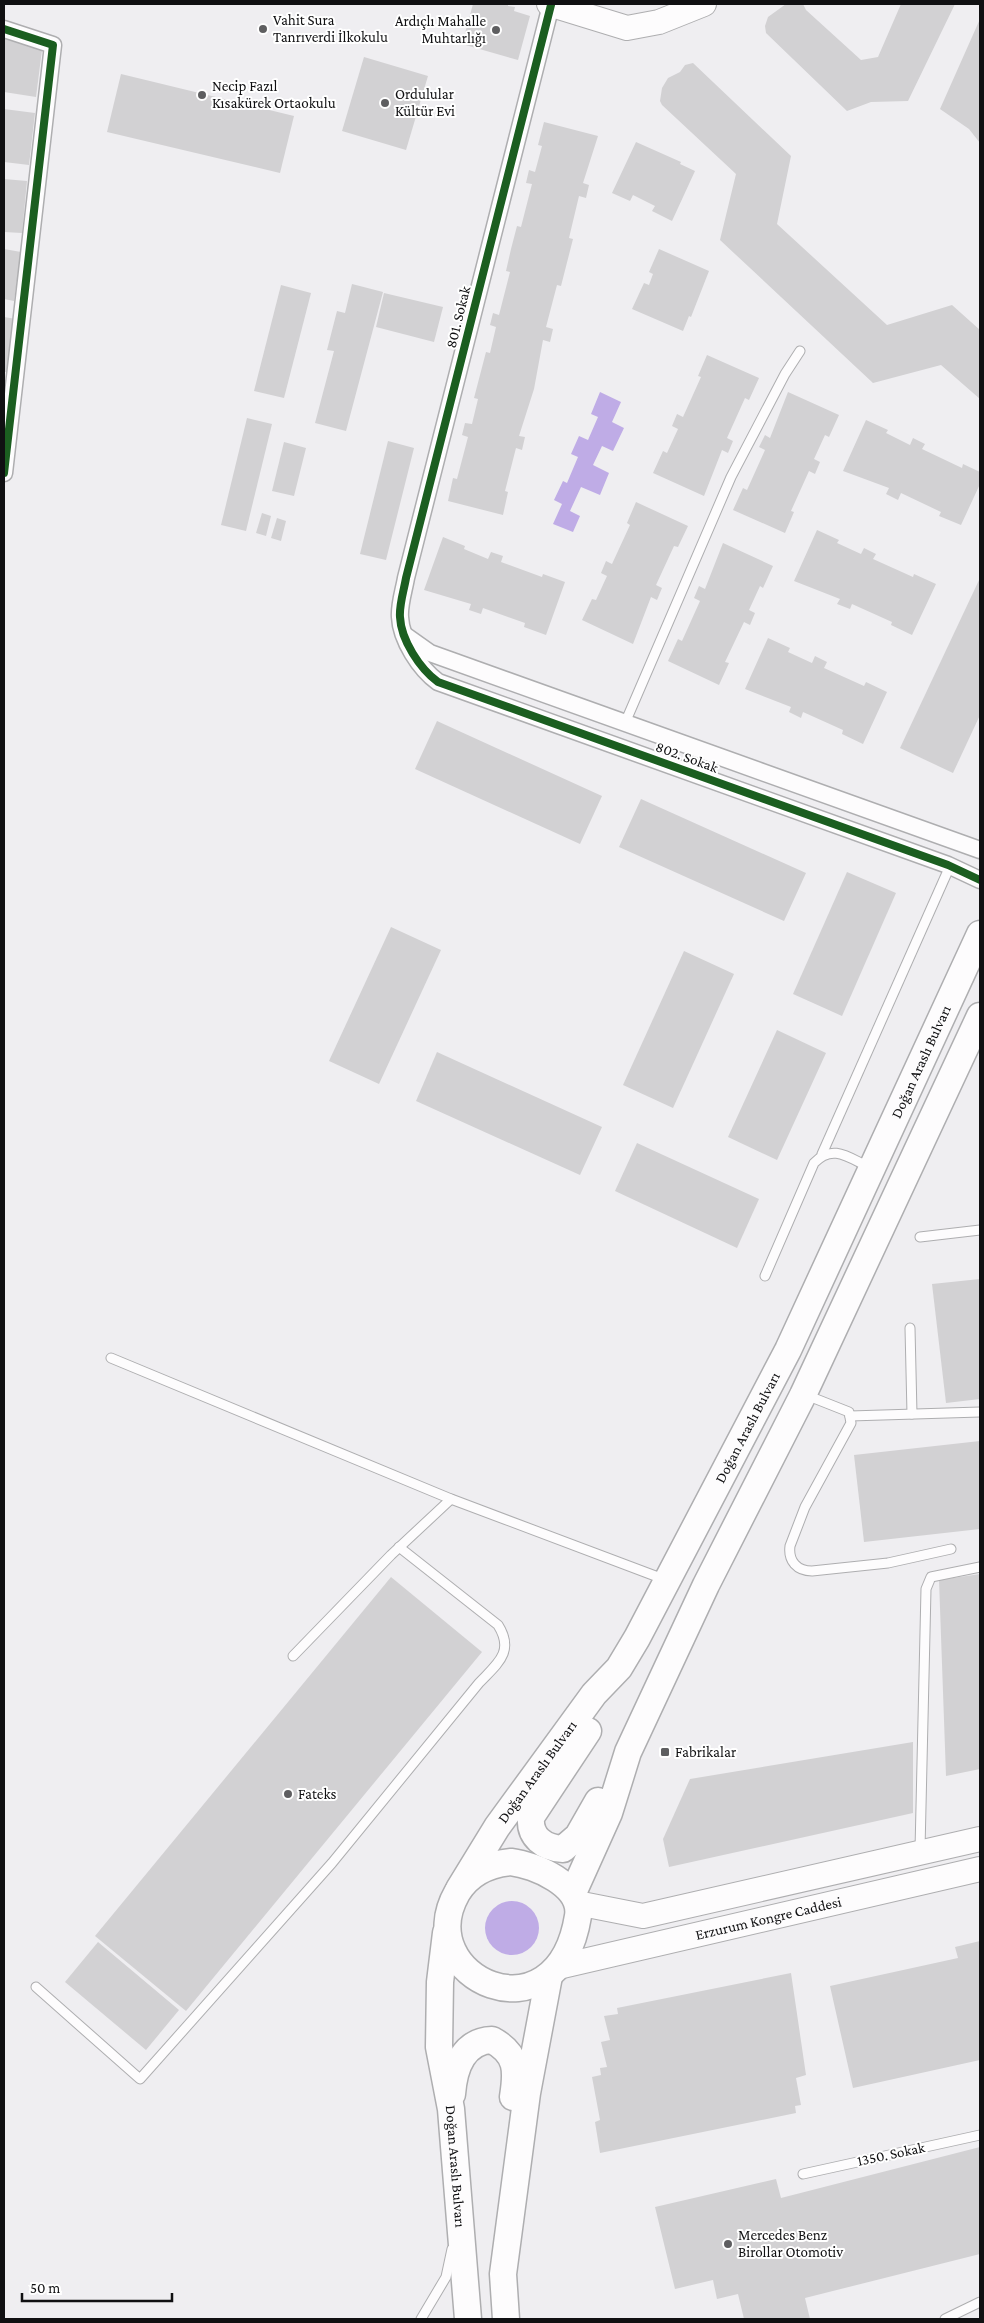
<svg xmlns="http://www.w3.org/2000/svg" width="984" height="2323" viewBox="0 0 984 2323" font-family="'Crimson Pro',serif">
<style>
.water{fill:#bface6}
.building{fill:#d2d1d3}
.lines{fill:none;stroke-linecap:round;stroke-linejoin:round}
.lane-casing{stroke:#aeaeb0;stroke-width:11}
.street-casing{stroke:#aeaeb0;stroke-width:19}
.secondary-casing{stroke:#aeaeb0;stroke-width:26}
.primary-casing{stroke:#aeaeb0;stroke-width:29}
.lane{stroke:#fdfcfd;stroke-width:9}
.street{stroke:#fdfcfd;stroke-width:16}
.secondary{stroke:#fdfcfd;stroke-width:24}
.primary{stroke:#fdfcfd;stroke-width:26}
.cycleway-casing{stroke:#fff;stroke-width:11}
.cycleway{stroke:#1b5e20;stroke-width:8}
.poi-dot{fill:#5e5e60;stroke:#fff;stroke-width:2}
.labels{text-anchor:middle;stroke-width:4;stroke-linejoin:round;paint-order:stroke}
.poi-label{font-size:15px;fill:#101012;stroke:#fff;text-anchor:start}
.street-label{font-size:15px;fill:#101012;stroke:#fff}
</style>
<rect width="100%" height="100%" fill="#efeef1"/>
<!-- water -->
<g class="water">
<path d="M600,392L621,402L612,422L624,428L613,451L602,446L593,465L609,473L600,495L581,487L570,511L580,516L573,532L553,524L562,504L554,500L563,481L567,483L578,457L571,454L579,436L588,440L598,417L591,414Z"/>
<circle cx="512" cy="1928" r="27"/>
</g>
<!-- building -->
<g class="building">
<path d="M473,4H508V6L515,7L514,11L530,16L518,60L462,44Z"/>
<path d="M786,4H803L806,10L861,60L878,57L901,4H955L908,101L871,102L847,111L766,33L765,26L768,17Z"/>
<path d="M980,19V143L969,129L940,109Z"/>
<path d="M4,37L43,42L36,97L4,92Z"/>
<path d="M364,57L428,76L406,150L342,131Z"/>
<path d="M693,63L791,156L777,224L887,325L952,305L980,330V399L941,365L873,383L720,240L736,174L662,105L660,101L662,88L668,78L680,72L685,65Z"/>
<path d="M121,74L294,116L280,173L107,132Z"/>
<path d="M4,109L35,113L29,165L4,162Z"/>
<path d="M544,122L598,136L583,183L589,185L586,198L579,196L569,238L573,239L561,286L557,285L546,327L553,329L550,342L543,340L534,389L519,436L525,437L522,450L516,448L505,491L508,492L503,515L448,501L453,478L457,479L468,437L462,435L465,423L472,424L478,399L474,398L486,352L490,353L496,327L490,325L493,313L499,315L510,272L506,271L511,249L517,226L521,227L532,184L526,183L529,170L535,172L542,146L538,145Z"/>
<path d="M636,142L681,162L680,164L695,171L672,221L652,211L655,206L633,195L630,201L612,193Z"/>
<path d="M4,179L27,181L22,233L4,232Z"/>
<path d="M4,249L21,252L14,301L4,299Z"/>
<path d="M659,249L709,271L691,317L689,316L683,331L632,309L644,283L649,285L653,274L649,272Z"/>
<path d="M352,284L383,292L346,431L315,423L334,351L327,350L337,311L345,313Z"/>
<path d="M281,285L311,293L284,398L254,391Z"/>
<path d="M384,293L443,307L434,342L376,327Z"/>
<path d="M4,317L16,319L10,372H4Z"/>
<path d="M707,355L759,378L749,400L745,398L727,438L733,441L728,453L722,450L704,496L653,473L663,451L667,453L678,429L672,426L677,414L683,417L701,377L698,376Z"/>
<path d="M788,392L839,415L829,437L825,435L814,459L820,462L815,474L809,471L791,511L794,512L785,533L733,510L743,488L747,490L765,450L759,447L765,435L770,438Z"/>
<path d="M247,418L272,424L246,531L221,525Z"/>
<path d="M866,420L888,430L886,433L910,445L913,438L925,444L922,449L962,468L963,464L980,472V484L961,525L939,516L941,512L901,493L898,500L886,494L889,488L843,471Z"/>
<path d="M388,441L414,448L386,560L360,554Z"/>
<path d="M284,442L306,448L294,496L272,491Z"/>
<path d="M636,502L688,526L678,547L674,546L656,585L662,588L657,600L651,597L633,644L582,620L592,599L596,600L607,576L601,573L606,561L612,564L630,525L627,523Z"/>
<path d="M262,513L271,516L266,536L256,533Z"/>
<path d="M277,518L286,521L281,541L271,538Z"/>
<path d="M817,530L839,540L837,543L861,554L864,548L876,554L873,559L913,577L914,574L936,584L912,635L891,625L892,622L852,604L850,609L837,604L840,599L794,581Z"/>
<path d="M443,537L465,546L464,549L488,559L491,552L503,556L501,562L542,577L543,574L565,582L546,635L524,627L525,623L483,608L481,614L469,610L471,604L424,590Z"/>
<path d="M723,543L773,566L763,588L760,586L749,610L755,613L750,625L744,622L725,662L729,663L719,685L668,661L678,639L682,641L700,601L694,598L699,586L705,589Z"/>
<path d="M980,578V715L953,773L900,748Z"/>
<path d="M768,638L790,648L788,652L812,663L815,656L827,662L824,668L864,686L866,682L887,692L863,744L842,734L843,730L803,712L801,718L789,712L791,707L745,689Z"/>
<path d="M437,721L602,796L580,844L415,769Z"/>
<path d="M641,799L806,873L784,921L619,847Z"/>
<path d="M847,872L896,893L842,1016L793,994Z"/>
<path d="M391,927L441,950L379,1084L329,1061Z"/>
<path d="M684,951L734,974L673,1108L623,1085Z"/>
<path d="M777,1030L826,1053L777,1160L728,1137Z"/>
<path d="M437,1052L602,1127L580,1175L416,1101Z"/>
<path d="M637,1143L759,1199L737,1248L615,1191Z"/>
<path d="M980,1279V1399L946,1403L932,1284Z"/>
<path d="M980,1441V1529L864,1542L854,1455Z"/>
<path d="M980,1574V1769L946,1776L939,1580Z"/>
<path d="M391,1577L482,1652L186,2011L95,1936Z"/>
<path d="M913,1742V1813L669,1867L663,1839L690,1779Z"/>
<path d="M980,1941V2060L853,2088L830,1986L958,1958L955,1947Z"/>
<path d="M98,1942L179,2010L146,2050L65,1982Z"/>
<path d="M791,1973L806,2075L796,2078L801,2105L795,2106L796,2113L600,2153L595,2122L600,2120L592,2077L601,2075L600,2068L607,2067L601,2042L610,2040L604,2016L618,2014L617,2008Z"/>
<path d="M980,2147V2254L805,2298L810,2319H744L738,2294L717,2299L713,2280L675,2289L655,2207L776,2179L781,2198Z"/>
</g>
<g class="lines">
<!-- lane casing -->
<g class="lane-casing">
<g id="lane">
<path d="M625,723L731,477L785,374L800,351"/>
<path d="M822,1154L950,866"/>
<path d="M920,1237L980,1230"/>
<path d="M765,1276L814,1163C833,1143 849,1158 871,1168"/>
<path d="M910,1328L912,1414"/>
<path d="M111,1358L451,1499L666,1580"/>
<path d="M806,1395L849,1412L851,1423L805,1507L790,1546C788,1561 797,1571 812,1571L888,1563L951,1549"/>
<path d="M850,1416L980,1412"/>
<path d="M293,1656L391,1555L451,1499"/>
<path d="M920,1850L926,1589L931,1577L980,1567"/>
<path d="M36,1987L140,2079L332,1863L479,1683C497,1664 515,1652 498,1625L399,1547"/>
<path d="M803,2174L980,2135"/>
<path d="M421,2319L446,2277L452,2249"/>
<path d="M945,2319L980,2302"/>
</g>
</g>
<!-- street casing -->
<g class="street-casing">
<g id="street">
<path d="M551,5L406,578C404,590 399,605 400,617C401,640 420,669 438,682L948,865L980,880"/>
<path d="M4,29L53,45L4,473"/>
<path d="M406,636L430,653L980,850"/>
</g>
</g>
<!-- secondary casing -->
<g class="secondary-casing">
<g id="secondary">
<path d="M549,4L627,28L659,22L704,4"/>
<path d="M577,1903L643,1916L980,1839"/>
<path id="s1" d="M558,1967L980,1869"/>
</g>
</g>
<!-- primary casing -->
<g class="primary-casing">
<g id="primary">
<path d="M588,1731L531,1817C529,1837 544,1848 563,1849L578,1836L598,1801"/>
<path d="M511,1862C535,1865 583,1885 578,1916C557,2046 409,1977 457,1893C469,1873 489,1864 511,1862Z"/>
<path id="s2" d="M459,1889L497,1827L594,1694L619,1668L637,1638L788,1350L980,934"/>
<path d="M573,1893L609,1813L628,1752L706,1585L803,1395L980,1016"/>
<path id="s3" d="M446,1933L440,1982L439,2047L451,2109L468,2319"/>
<path d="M452,2094C454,2068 463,2041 492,2040C518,2054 517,2071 513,2097"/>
<path d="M506,2319L503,2274L527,2093L549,1976"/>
</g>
</g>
<!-- lane -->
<use href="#lane" class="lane"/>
<!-- street -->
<use href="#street" class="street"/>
<!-- secondary -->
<use href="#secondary" class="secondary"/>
<!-- primary -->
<use href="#primary" class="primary"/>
<!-- cycleway casing -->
<g class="cycleway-casing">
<g id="cycleway">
<path d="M551,5L406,578C404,590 399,605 400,617C401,640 420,669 438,682L948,865L980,880"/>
<path d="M4,29L53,45L4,473"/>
</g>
</g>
<!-- cycleway -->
<use href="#cycleway" class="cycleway"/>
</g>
<!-- markers -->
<g class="poi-dot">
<circle cx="263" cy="29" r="5"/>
<circle cx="496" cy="30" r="5"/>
<circle cx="202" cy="95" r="5"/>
<circle cx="385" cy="103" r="5"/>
<rect x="660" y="1747" width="10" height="10" rx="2.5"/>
<circle cx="288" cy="1794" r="5"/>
<circle cx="728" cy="2244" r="5"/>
</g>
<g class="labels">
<!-- poi labels -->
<g class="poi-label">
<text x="273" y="25">Vahit Sura<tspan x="273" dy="17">Tanrıverdi İlkokulu</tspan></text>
<text x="486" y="26" text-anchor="end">Ardıçlı Mahalle<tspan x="486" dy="17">Muhtarlığı</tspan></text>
<text x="212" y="91">Necip Fazıl<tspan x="212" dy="17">Kısakürek Ortaokulu</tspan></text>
<text x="395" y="99">Ordulular<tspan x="395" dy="17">Kültür Evi</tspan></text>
<text x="675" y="1757">Fabrikalar</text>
<text x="298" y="1799">Fateks</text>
<text x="738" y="2240">Mercedes Benz<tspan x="738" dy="17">Birollar Otomotiv</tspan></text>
</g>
<!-- street labels -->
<g class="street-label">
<text transform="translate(458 317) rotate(-76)" y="5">801. Sokak</text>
<text transform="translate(687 757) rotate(20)" y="5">802. Sokak</text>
<text dy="5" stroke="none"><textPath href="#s2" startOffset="951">Doğan Araslı Bulvarı</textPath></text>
<text dy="5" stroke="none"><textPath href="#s2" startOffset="546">Doğan Araslı Bulvarı</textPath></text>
<text dy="5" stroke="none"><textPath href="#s2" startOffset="141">Doğan Araslı Bulvarı</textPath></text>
<text dy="5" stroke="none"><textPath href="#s1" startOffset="216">Erzurum Kongre Caddesi</textPath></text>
<text transform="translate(891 2154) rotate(-12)" y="5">1350. Sokak</text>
<text dy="5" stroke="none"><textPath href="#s3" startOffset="235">Doğan Araslı Bulvarı</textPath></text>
</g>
</g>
<!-- border -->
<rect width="984" height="2323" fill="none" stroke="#101012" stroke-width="10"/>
<!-- scale -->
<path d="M22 2293v8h150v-8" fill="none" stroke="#101012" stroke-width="2.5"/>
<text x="30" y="2293" font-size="15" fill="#101012" stroke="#ffffff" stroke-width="4" paint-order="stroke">50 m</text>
</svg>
